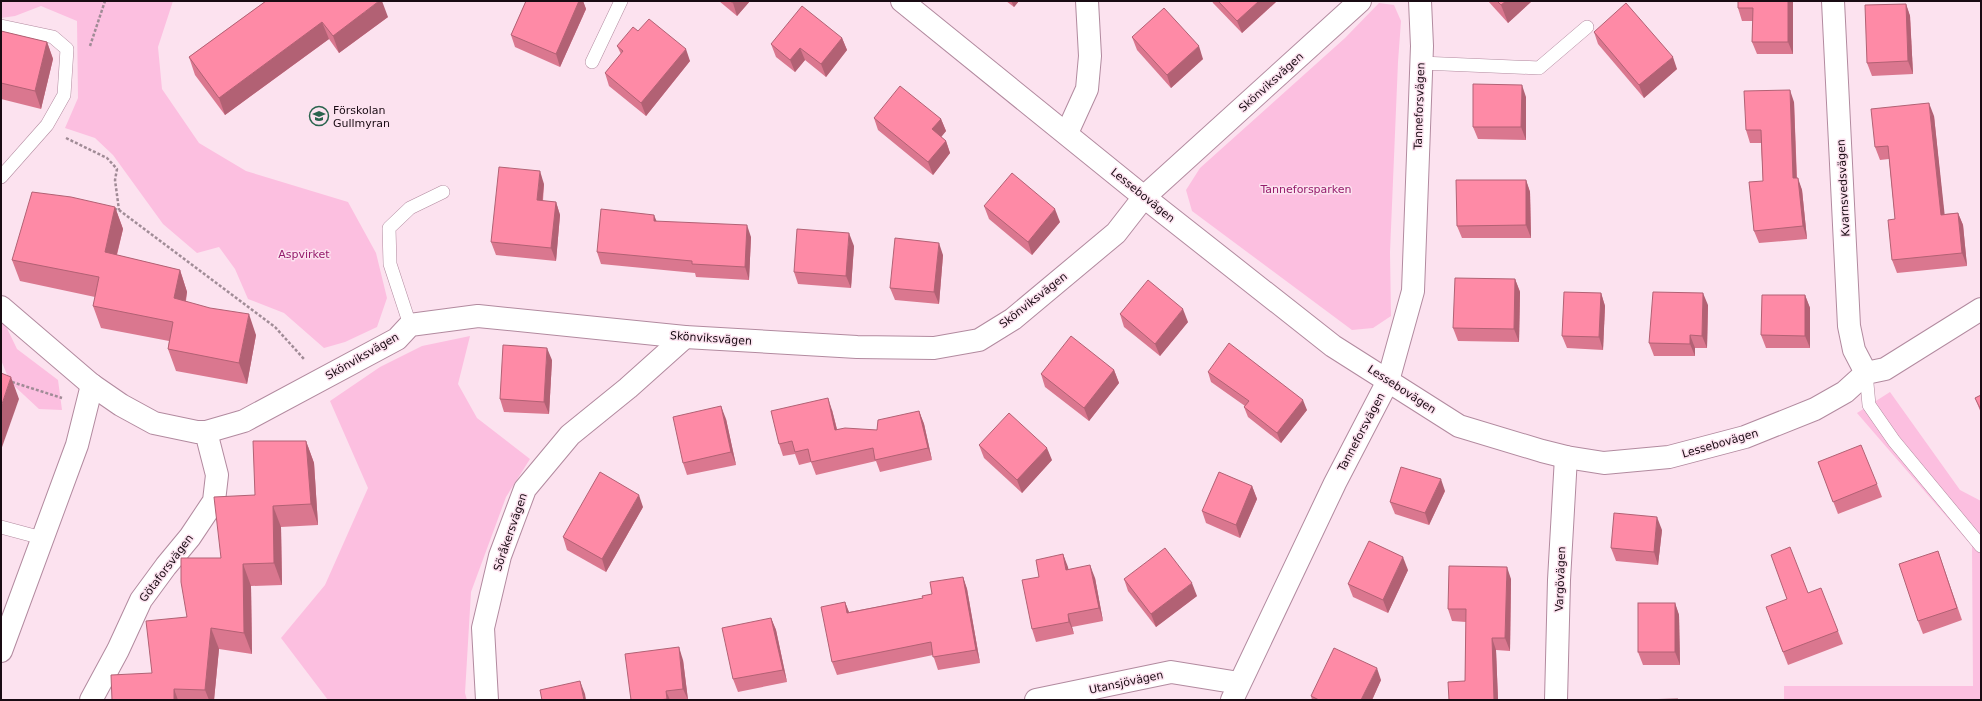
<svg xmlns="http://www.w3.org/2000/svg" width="1982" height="701" viewBox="0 0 1982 701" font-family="'DejaVu Sans',sans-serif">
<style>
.green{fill:#fcbfe0}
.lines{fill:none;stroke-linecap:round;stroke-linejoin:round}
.lane-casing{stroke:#b28a9f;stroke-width:14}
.street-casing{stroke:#b28a9f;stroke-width:24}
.path{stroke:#a08b96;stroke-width:2.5;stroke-dasharray:3 2;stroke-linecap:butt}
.lane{stroke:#fff;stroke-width:13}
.street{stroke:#fff;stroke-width:22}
.wall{fill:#da778f}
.shaded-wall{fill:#b26174}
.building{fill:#fe8aa6;stroke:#b26174}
.labels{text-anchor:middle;stroke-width:3;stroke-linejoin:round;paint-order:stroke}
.street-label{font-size:11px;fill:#190b13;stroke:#fce2ef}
.poi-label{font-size:11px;fill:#190b13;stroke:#fce2ef;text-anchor:start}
.park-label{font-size:11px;fill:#951c6c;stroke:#fce2ef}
</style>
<rect width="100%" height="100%" fill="#fce2ef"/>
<!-- green -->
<g class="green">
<path d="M1,1H173L158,47L162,89L199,143L246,171L348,202L376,253L387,298L377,327L345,342L324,348L284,313L248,299L235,269L219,247L197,253L163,224L113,155L95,138L65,128L78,98L77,21L41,6L15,16L1,18Z"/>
<path d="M1379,3L1394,5L1401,21L1398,62L1390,252L1391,316L1373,328L1352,330L1192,211L1186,190L1200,168L1345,38Z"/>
<path d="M1,320H3L17,349L58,380L62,410L39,409L10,382L1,360Z"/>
<path d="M470,336L458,384L477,418L530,459L506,497L471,592L465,693L467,700H328L281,638L325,585L368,488L330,401L380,367L422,346Z"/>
<path d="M1890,392L1960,490L1981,501V700H1784V686H1973L1972,546L1857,413Z"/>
</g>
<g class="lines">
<!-- lane casing -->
<g class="lane-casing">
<g id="lane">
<path d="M1,26L53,37L67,49L64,95L47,125L1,177"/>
<path d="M592,62L621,1"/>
<path d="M1421,63L1539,68L1587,27"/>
<path d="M410,325L390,264L389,228L410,208L443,192"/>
<path d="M1866,373L1869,405L1894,441L1981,546"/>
<path d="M1,527L42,538"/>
</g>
</g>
<!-- street casing -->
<g class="street-casing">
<g id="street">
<path d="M902,1L1144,197L1333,346L1459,426L1542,451L1566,457L1604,463L1669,457L1745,437L1815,409L1845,392L1866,373L1885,369L1981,309"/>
<path d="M1833,1L1849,326L1854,350L1866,373"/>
<path d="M1067,133L1087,89L1090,56L1087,1"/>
<path d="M1,307L92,385L121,405L154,423L197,432H206L244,421L397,339L410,325L478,316L685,337L857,347L934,348L979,340L1013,319L1116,233L1144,197L1360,1"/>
<path d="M1,651L77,445L92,385"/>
<path d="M91,700L118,650L141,600L166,566L190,537L214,501L217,475L206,432"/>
<path d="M487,700L483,628L500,556L525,489L570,435L628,388L685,337"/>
<path d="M1036,700L1171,672L1239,683"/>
<path d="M1232,700L1335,483L1388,381L1413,291L1422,46L1420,1"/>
<path d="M1556,700L1559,580L1566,457"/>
</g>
</g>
<!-- path -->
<g class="path">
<path d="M90,46L105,1"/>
<path d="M66,138L107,158L117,169L115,180L119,210"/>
<path d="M114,209L119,210L275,327L304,359"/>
<path d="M12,382L62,398"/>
</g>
<!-- lane -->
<use href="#lane" class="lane"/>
<!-- street -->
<use href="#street" class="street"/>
</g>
<!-- wall -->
<g class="wall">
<path d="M266,1L388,17L339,53L329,39L225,115L195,75L189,57Z"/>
<path d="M526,1H583L586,9L560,67L515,47L511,35Z"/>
<path d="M719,1H750L737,16Z"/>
<path d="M1006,1H1019L1014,7Z"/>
<path d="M1212,1H1277L1242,33L1213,3Z"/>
<path d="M1488,1H1532L1508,23Z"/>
<path d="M1738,1H1793V54H1757L1752,42L1753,21H1742L1738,8Z"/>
<path d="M1906,4L1910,16L1913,74L1872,76L1867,63Z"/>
<path d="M1,31L47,42L53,59L41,109L1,99Z"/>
<path d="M638,31L690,61L646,116L609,86L605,73L621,54L617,46Z"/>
<path d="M1594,32L1677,69L1644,98L1598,44Z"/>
<path d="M1132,37L1203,59L1171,88L1137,50Z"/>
<path d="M842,38L847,50L826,77L805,60L795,72L776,57L771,44Z"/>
<path d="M1526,97V140L1478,139L1473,127Z"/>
<path d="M1794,102L1797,178L1802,190L1807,239L1759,243L1754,231L1763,181L1761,143H1750L1746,130Z"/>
<path d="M1934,116L1944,214L1958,213L1963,225L1967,266L1897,273L1892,260L1895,219L1889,159L1880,160L1875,147Z"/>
<path d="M874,118L941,119L946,131L941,137L946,141L950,153L933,175L878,130Z"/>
<path d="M1526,180L1530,192L1531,238H1462L1457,226Z"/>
<path d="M544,184L543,201L556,202L560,215L556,261L496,255L491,242Z"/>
<path d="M984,206L1060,222L1032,255L989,219Z"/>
<path d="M115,207L123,229L117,255L180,270L187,292L186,301L256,335L247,384L176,371L168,349L169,341L101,328L93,306L95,297L20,281L12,260Z"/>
<path d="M656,221L751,237L749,280L696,277L695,273L601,264L597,252Z"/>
<path d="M854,246L851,288L798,284L794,272Z"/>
<path d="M943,255L939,304L895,300L890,288Z"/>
<path d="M1515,279L1520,292L1519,342L1458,341L1453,328Z"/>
<path d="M1601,293L1605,306L1603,350L1567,348L1562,336Z"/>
<path d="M1805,295L1810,308V348H1766L1761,335Z"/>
<path d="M1708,305L1707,348H1695V356H1654L1649,343Z"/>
<path d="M1120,314L1188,322L1160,356L1124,327Z"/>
<path d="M552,360L549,414L504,412L500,399Z"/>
<path d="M1114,370L1119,383L1089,421L1045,387L1041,374Z"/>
<path d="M1208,372L1307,410L1281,443L1248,417L1244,407L1245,406L1211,382Z"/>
<path d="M1981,395V413L1975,398Z"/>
<path d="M832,410L837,429L877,430L919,411L924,424L932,460L880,472L876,461L816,475L811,462L799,465L795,454L783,456L779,444Z"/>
<path d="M726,419L736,465L687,475L683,463Z"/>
<path d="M306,441L314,463L318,525L281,527L282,585L251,586L252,654L219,649L214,700H112L152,673L187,617L221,558L255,495Z"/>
<path d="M979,445L1052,460L1022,493L984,458Z"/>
<path d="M1818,462L1877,484L1882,497L1838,514Z"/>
<path d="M1252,486L1257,499L1240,538L1206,523L1202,511Z"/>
<path d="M1445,491L1429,525L1395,514L1390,502Z"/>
<path d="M643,507L606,572L567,550L563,537Z"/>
<path d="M1662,530L1658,565L1616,561L1611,548Z"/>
<path d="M1938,551L1962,620L1923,634L1918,621Z"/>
<path d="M1063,554L1068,570L1095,578L1103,621L1072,627L1074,634L1036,642L1032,629L1039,577Z"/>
<path d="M1408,570L1388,613L1353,597L1348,584Z"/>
<path d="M963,577L967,589L980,663L938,670L933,655L837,675L832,662L845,602L849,612L923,598L932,594Z"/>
<path d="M1124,579L1197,596L1156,627L1128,591Z"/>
<path d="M1511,579L1510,651L1496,650L1498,700H1449L1465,681L1466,622L1452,621L1448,609Z"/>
<path d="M1808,593L1838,631L1843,644L1788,665L1770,619L1787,599Z"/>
<path d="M1675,603L1679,615L1680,665H1643L1638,652Z"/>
<path d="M771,618L776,630L787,682L738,692L733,679Z"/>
<path d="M683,660L688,700H631Z"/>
<path d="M1381,680L1372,700H1312L1311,696Z"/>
</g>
<!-- shaded-wall -->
<g class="shaded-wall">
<path d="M379,1H382L388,17L339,53L333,36Z"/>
<path d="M579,1H583L586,9L560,67L556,54Z"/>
<path d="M735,1H750L737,16L733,3Z"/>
<path d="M1011,1H1019L1014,7Z"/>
<path d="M1259,1H1277L1242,33L1237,21Z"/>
<path d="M1506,1H1532L1508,23L1501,5Z"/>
<path d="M1788,1H1793V54L1788,42Z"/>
<path d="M1906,4L1910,16L1913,74L1908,61Z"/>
<path d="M322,22L329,39L225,115L219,98Z"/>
<path d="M842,38L847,50L826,77L821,64Z"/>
<path d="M47,42L53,59L41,109L35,91Z"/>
<path d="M1199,46L1203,59L1171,88L1167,75Z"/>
<path d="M800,48L805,60L795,72L790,60Z"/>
<path d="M686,49L690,61L646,116L641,103Z"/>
<path d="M1673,57L1677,69L1644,98L1639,85Z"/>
<path d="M1522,85L1526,97V140L1521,127Z"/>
<path d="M1790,90L1794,102L1797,191L1793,178Z"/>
<path d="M1929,103L1934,116L1946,227L1941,215Z"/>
<path d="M941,119L946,131L937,142L932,129Z"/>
<path d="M946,141L950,153L933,175L928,162Z"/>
<path d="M540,171L544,184L541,213L537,200Z"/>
<path d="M1798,178L1802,190L1807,239L1803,226Z"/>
<path d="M1526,180L1530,192L1531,238L1526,225Z"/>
<path d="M556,202L560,215L556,261L551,248Z"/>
<path d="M115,207L123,229L112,273L105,252Z"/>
<path d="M1055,209L1060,222L1032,255L1028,242Z"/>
<path d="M1958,213L1963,225L1967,266L1962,253Z"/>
<path d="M654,215L659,227L654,221Z"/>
<path d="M747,225L751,237L749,280L745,267Z"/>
<path d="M849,233L854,246L851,288L846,276Z"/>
<path d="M939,243L943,255L939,304L934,292Z"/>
<path d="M180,270L187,292L182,320L174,298Z"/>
<path d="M1515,279L1520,292L1519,342L1514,329Z"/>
<path d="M1601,293L1605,306L1603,350L1599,337Z"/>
<path d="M1703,293L1708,305L1707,348L1702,336Z"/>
<path d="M1805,295L1810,308V348L1805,336Z"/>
<path d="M1183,309L1188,322L1160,356L1155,344Z"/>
<path d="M249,314L256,335L247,384L239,363Z"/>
<path d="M1690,335L1695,348V356L1690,344Z"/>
<path d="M547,348L552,360L549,414L544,402Z"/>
<path d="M1114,370L1119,383L1089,421L1084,408Z"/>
<path d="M11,377L19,399L1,450V407Z"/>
<path d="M828,398L832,410L840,442L835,430Z"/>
<path d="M1303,400L1307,410L1281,443L1277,433Z"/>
<path d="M721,406L726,419L736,465L731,452Z"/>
<path d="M919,411L924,424L932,460L928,448Z"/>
<path d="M306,441L314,463L318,525L311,504Z"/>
<path d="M1047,448L1052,460L1022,493L1017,480Z"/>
<path d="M1441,479L1445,491L1429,525L1425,513Z"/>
<path d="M1252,486L1257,499L1240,538L1236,525Z"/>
<path d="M639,495L643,507L606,572L602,559Z"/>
<path d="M273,506L281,527L282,585L274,563Z"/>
<path d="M1657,517L1662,530L1658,565L1654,552Z"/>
<path d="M1063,554L1068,567L1071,583L1066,570Z"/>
<path d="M1403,557L1408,570L1388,613L1383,600Z"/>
<path d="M243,564L251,586L252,654L244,633Z"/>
<path d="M1090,565L1095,578L1103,621L1099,608Z"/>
<path d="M1507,567L1511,579L1510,651L1505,638Z"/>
<path d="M963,577L967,589L980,663L976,650Z"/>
<path d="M1192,583L1197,596L1156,627L1151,614Z"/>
<path d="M845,602L850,615L847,613Z"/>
<path d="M1675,603L1679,615L1680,665L1675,652Z"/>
<path d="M1068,614L1072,627L1074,634L1069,622Z"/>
<path d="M771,618L776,630L787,682L783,670Z"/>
<path d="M211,628L219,649L214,700H209L205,690Z"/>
<path d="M1492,638L1496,650L1498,700H1494Z"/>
<path d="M679,647L683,660L688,700L683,689Z"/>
<path d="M1377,668L1381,680L1372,700H1361Z"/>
<path d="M580,681L585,694L586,700H584Z"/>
<path d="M174,689L178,700H174Z"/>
<path d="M666,691L670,700H668L667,699Z"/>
</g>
<!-- building -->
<g class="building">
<path d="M266,1H379L333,36L322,22L219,98L189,57Z"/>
<path d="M526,1H579L556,54L511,35Z"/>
<path d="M730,1H735L733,3Z"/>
<path d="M1218,1H1259L1237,21Z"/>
<path d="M1497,1H1506L1501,5Z"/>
<path d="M1738,1H1788V42H1752L1753,8H1738Z"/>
<path d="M1626,3L1673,57L1639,85L1594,32Z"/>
<path d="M1906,4L1908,61L1867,63L1865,5Z"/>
<path d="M802,6L842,38L821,64L800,48L790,60L771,44Z"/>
<path d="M1164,8L1199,46L1167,75L1132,37Z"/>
<path d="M649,19L686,49L641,103L605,73L623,51L617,46L633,27L638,31Z"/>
<path d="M1,31L47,42L35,91L1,83Z"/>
<path d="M1473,84L1522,85L1521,127H1473Z"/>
<path d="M900,86L941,119L932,129L946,141L928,162L874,118Z"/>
<path d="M1790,90L1793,178H1798L1803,226L1754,231L1749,182L1763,181L1761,130H1746L1744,91Z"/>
<path d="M1929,103L1941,215L1958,213L1962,253L1892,260L1888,220L1895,219L1888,146L1875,147L1871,109Z"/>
<path d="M499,167L540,171L537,200L556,202L551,248L491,242Z"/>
<path d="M1012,173L1055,209L1028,242L984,206Z"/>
<path d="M1456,180H1526V225L1457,226Z"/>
<path d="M32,192L71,197L115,207L105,252L180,270L174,298L210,308L249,314L239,363L168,349L173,322L93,306L99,277L12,260Z"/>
<path d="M601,209L654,215V221L747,225L745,267L692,264V261L597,252Z"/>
<path d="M797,229L849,233L846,276L794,272Z"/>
<path d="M895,238L939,243L934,292L890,288Z"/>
<path d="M1455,278L1515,279L1514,329L1453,328Z"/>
<path d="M1148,280L1183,309L1155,344L1120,314Z"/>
<path d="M1564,292L1601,293L1599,337L1562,336Z"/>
<path d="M1653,292L1703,293L1702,336L1690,335V344L1649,343Z"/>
<path d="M1762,295H1805V336L1761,335Z"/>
<path d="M1071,336L1114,370L1084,408L1041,374Z"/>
<path d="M1229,343L1303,400L1277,433L1244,407L1249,401L1208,372Z"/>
<path d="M503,345L547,348L544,402L500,399Z"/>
<path d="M1,373L11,377L1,407Z"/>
<path d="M1981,395V410L1975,398Z"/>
<path d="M828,398L835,430L845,428L877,430L878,420L919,411L928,448L875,460L873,448L811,462L808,449L795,452L792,441L779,444L771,411Z"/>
<path d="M721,406L731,452L683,463L673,417Z"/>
<path d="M1009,413L1047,448L1017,480L979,445Z"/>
<path d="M253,441H306L311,504L273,506L274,563L243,564L244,633L211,628L205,690L174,689V700H112L111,675L152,673L146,621L187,617L181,582V558H221L214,497L255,495Z"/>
<path d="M1861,445L1877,484L1833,502L1818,462Z"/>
<path d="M1401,467L1441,479L1425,513L1390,502Z"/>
<path d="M600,472L639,495L602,559L563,537Z"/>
<path d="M1219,472L1252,486L1236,525L1202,511Z"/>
<path d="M1614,513L1657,517L1654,552L1611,548Z"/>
<path d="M1369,541L1403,557L1383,600L1348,584Z"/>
<path d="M1790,547L1808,593L1821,588L1838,631L1783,652L1766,607L1787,599L1771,555Z"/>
<path d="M1165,548L1192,583L1151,614L1124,579Z"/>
<path d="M1938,551L1957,608L1918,621L1899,564Z"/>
<path d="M1063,554L1066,570L1090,565L1099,608L1068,614L1069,622L1032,629L1022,580L1039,577L1036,560Z"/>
<path d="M1449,566L1507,567L1505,638H1492L1494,700H1449L1448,682L1465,681L1466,609H1448Z"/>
<path d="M963,577L976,650L933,657L931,642L832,662L821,607L845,602L847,613L923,598L922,596L932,594L930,582Z"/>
<rect x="1638" y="603" width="37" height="49"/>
<path d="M771,618L783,670L733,679L722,628Z"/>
<path d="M679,647L683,689L666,691L667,699L659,700H631L625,654Z"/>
<path d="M1334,648L1377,668L1361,700H1319L1311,696Z"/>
<path d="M580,681L584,700H542L540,690Z"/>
<path d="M1678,699V700H1638Z"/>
</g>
<!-- icons -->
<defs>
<g id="school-ring" transform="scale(1)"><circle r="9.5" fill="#fce2ef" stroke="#29634d" stroke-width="1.5"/><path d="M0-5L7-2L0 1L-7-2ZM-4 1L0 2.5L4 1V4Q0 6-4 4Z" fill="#29634d"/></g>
</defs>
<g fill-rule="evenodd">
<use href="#school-ring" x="319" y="116"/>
</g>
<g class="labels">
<!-- street labels -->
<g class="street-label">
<text transform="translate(1271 82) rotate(-42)" y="4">Skönviksvägen</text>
<text transform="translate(1419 106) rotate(-88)" y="4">Tanneforsvägen</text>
<text transform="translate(1843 188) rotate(-93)" y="4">Kvarnsvedsvägen</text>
<text transform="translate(1143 195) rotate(39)" y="4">Lessebovägen</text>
<text transform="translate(1033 300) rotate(-38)" y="4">Skönviksvägen</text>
<text transform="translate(711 338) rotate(4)" y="4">Skönviksvägen</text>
<text transform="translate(362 356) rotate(-30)" y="4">Skönviksvägen</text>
<text transform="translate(1402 389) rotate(33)" y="4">Lessebovägen</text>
<text transform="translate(1361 432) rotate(-62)" y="4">Tanneforsvägen</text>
<text transform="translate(1720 443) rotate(-16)" y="4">Lessebovägen</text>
<text transform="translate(510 532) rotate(-71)" y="4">Söråkersvägen</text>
<text transform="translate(166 568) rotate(-53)" y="4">Götaforsvägen</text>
<text transform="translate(1560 579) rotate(-88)" y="4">Vargövägen</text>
<text transform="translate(1126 682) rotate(-12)" y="4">Utansjövägen</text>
</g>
<!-- poi labels -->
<g class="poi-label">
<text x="333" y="114">Förskolan<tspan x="333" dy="13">Gullmyran</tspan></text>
</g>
<!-- park labels -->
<g class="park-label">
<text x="1306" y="193">Tanneforsparken</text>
<text x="304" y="258">Aspvirket</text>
</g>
</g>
<!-- border -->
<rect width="1982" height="701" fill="none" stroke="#190b13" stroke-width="4"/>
</svg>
